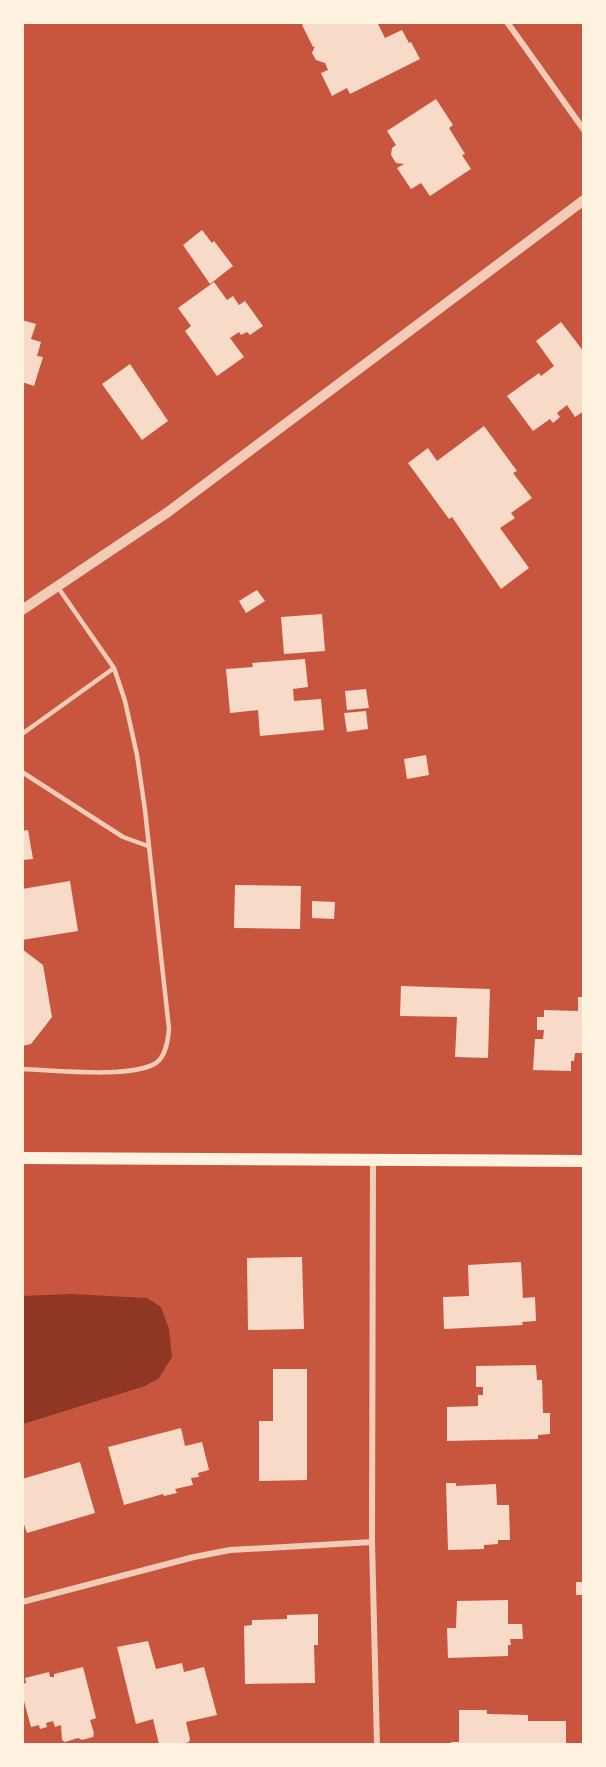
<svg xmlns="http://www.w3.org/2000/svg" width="606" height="1767" font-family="Figtree,sans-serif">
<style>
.water{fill:#8f3625}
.building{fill:#f7dbc8}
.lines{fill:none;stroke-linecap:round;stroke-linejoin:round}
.service{stroke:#f1ccb7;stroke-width:4.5}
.minor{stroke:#f1ccb7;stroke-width:6}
.tertiary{stroke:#f1ccb7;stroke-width:10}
.secondary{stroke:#fff3e0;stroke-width:12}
</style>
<rect width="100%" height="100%" fill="#c8553d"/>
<path class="water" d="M 71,1294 L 147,1298 L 161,1307 L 169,1329 L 172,1357 L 159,1378 L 145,1386 L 23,1424 L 23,1296 Z"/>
<path class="building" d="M 306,22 L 377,22 L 385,38 L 402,30 L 409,43 L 411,42 L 420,59 L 350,94 L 347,88 L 332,96 L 321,73 L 328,70 L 325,63 L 316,60 L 312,53 L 315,46 L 313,47 L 302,25 Z
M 436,99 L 453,125 L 449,128 L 465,154 L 462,155 L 471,169 L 430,196 L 421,183 L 411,189 L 397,168 L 404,164 L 396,163 L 391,155 L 392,148 L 396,145 L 387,131 Z
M 202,230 L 212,243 L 214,241 L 233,266 L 210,284 L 183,245 Z
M 214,282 L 227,300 L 233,296 L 239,305 L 245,301 L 263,326 L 250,335 L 247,332 L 241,335 L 239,332 L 230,338 L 244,357 L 217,376 L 185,331 L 191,326 L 178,308 Z
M 22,320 L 36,324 L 31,339 L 41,342 L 37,356 L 43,357 L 34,386 L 22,382 Z
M 561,322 L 584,352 L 584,411 L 575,417 L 567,405 L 557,413 L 560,417 L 553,423 L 550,419 L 533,431 L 507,396 L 539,373 L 541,376 L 554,366 L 536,341 Z
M 130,364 L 168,421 L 142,440 L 102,384 Z
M 484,426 L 517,471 L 513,473 L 532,498 L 511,513 L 515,518 L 500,528 L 529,568 L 501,589 L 452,517 L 449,519 L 408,463 L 428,448 L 437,461 Z
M 257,590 L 265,601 L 246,613 L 239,601 Z
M 322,614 L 325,651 L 284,654 L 281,617 Z
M 305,659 L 308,687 L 293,689 L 294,701 L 321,699 L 324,730 L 260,736 L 258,710 L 230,713 L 226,669 L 253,667 L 252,663 Z
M 366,689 L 369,708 L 347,710 L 345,691 Z
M 366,711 L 368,729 L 347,732 L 344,713 Z
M 426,755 L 429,775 L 407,779 L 404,759 Z
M 28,830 L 33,859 L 22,860 L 22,831 Z
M 70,881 L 78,931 L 22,940 L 22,889 Z
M 235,885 L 301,886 L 300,929 L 234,928 Z
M 312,901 L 335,902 L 334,919 L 312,918 Z
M 22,949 L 43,965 L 52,1017 L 31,1044 L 22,1046 Z
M 401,986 L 490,989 L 488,1058 L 455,1057 L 457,1017 L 400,1016 Z
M 578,997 L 584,997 L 584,1053 L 575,1053 L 574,1061 L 571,1061 L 571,1071 L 533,1070 L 535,1039 L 543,1039 L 544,1030 L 537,1030 L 537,1017 L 544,1017 L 544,1010 L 578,1011 Z
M 302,1257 L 304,1329 L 248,1330 L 247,1258 Z
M 521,1262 L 523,1298 L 535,1297 L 536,1321 L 522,1322 L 523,1325 L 444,1329 L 443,1297 L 469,1296 L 468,1265 Z
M 536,1365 L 537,1380 L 542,1380 L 543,1413 L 550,1413 L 550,1434 L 538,1435 L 538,1439 L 447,1441 L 447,1407 L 478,1406 L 478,1395 L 483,1395 L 483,1387 L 476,1387 L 476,1366 Z
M 273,1369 L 307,1369 L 307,1480 L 259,1481 L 259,1421 L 273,1421 Z
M 181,1428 L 185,1446 L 202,1442 L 209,1470 L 198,1473 L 199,1477 L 191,1478 L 193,1485 L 175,1489 L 177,1493 L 164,1496 L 163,1494 L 124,1505 L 108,1447 Z
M 80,1462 L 95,1513 L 27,1533 L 22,1519 L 22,1479 Z
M 446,1483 L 456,1483 L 456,1486 L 496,1484 L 497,1505 L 509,1505 L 510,1540 L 498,1540 L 498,1544 L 484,1545 L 484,1549 L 448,1550 Z
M 576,1582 L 584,1582 L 584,1595 L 576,1595 Z
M 508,1600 L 508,1624 L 522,1624 L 523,1639 L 510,1639 L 511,1645 L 508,1645 L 508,1656 L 448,1658 L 447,1628 L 456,1628 L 457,1601 Z
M 318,1614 L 318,1645 L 314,1645 L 315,1683 L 245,1684 L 244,1626 L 252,1625 L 252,1620 L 287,1619 L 287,1615 Z
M 148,1641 L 156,1669 L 182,1663 L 184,1672 L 204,1667 L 217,1715 L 186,1722 L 190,1739 L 189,1742 L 180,1744 L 159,1744 L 153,1719 L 136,1724 L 117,1647 Z
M 83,1667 L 96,1718 L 90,1720 L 94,1733 L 93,1737 L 82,1740 L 78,1738 L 65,1742 L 62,1740 L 61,1725 L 55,1727 L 53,1721 L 46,1723 L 47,1727 L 40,1729 L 39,1725 L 31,1727 L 22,1694 L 22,1684 L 26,1683 L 25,1678 L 49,1672 L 50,1677 L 54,1677 L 54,1674 Z
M 459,1710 L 487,1710 L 487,1714 L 528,1715 L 528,1721 L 566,1721 L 566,1744 L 451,1744 L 451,1742 L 459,1742 Z"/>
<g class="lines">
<path class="service" d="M 22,734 L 114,668
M 22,772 L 123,837 L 148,846
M 22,1069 C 54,1070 131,1079 156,1063 C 166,1056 168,1040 169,1029 L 145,810 L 137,755 L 125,701 L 114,668 L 57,586"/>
<path class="minor" d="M 507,22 L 584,130
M 373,1160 L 372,1542 L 377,1744
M 22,1602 L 194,1557 L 230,1550 L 372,1542"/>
<path class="tertiary" d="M 22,610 L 168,512 L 584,200"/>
<path class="secondary" d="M 22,1158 L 584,1161"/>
</g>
<rect width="606" height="1767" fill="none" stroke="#fff3e0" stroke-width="48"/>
</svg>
